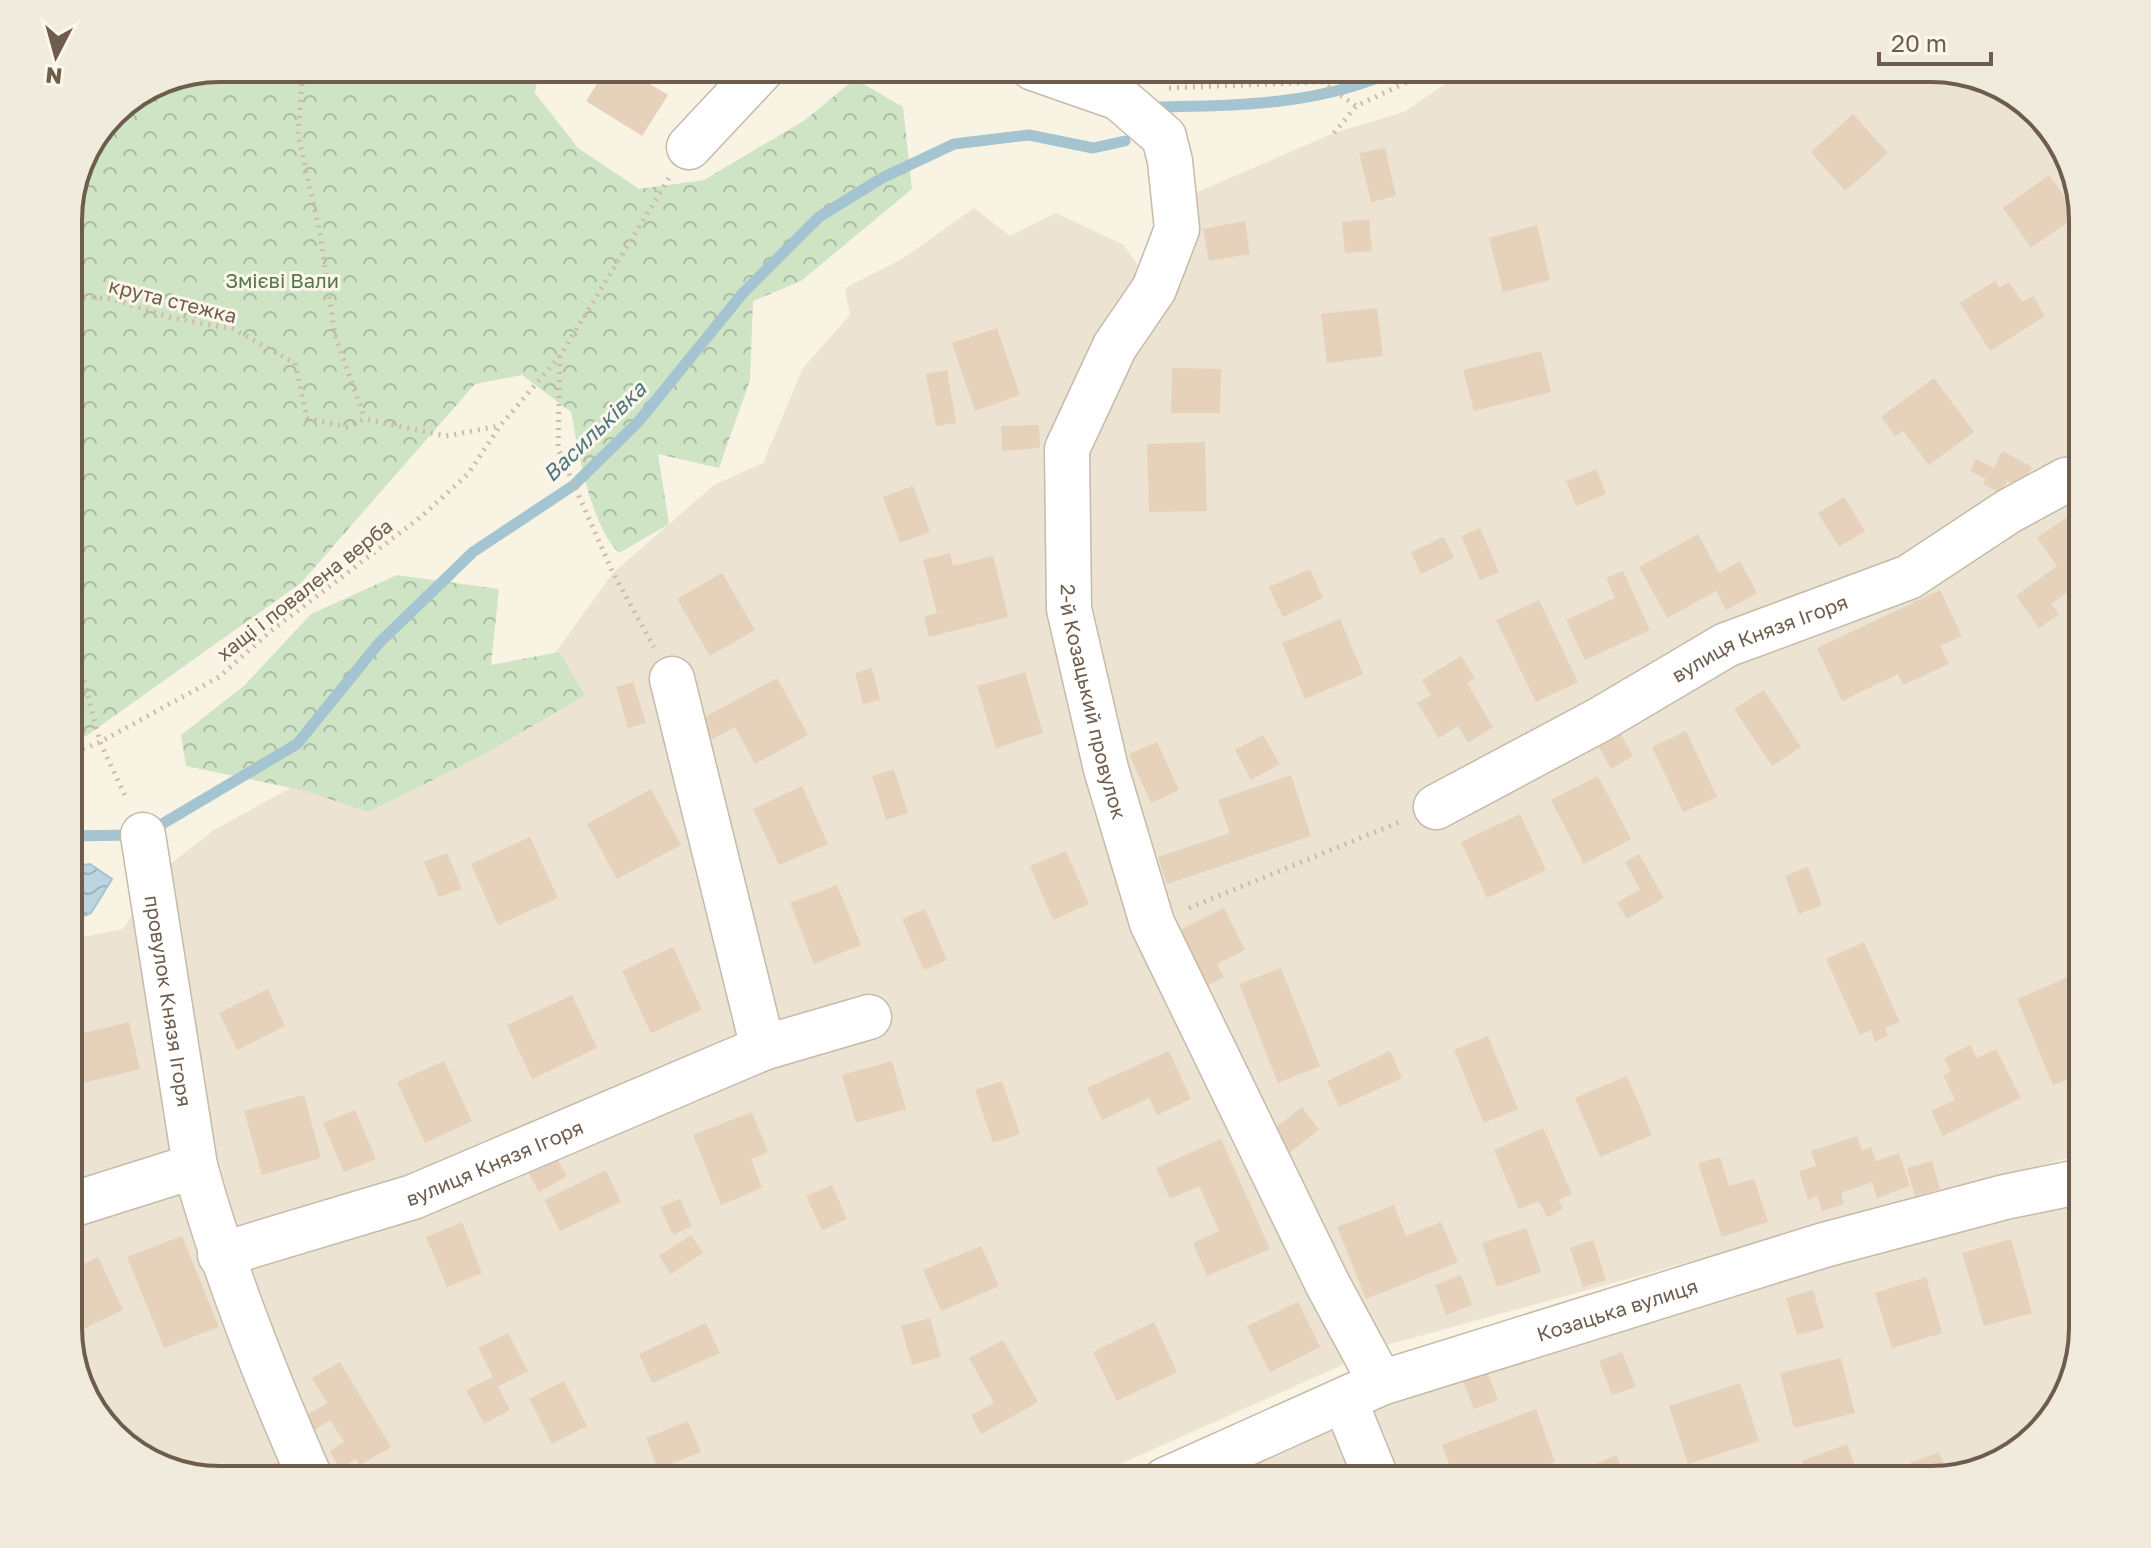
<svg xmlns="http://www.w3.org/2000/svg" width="2151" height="1548" font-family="'Golos Text',sans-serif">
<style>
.residential{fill:#ede3d2}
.forest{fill:url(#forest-crowns)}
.water{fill:url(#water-waves);stroke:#a3c4d0;stroke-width:2}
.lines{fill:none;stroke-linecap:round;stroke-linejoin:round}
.stream{stroke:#a3c4d0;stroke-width:11}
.building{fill:#e6d1ba}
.minor-casing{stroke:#c6baaa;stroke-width:47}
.path{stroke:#cfbaa3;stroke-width:5;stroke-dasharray:2 6;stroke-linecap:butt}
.minor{stroke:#fff;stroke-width:44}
.labels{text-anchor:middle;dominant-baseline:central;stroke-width:6;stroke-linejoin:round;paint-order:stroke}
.park-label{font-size:20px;fill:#52784a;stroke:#fcf7ea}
.street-label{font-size:20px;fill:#6e5d4d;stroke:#fcf7ea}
.water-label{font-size:22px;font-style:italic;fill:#4d7585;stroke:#fcf7ea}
.rim{fill:none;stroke:#6e5d4d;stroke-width:4}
</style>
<defs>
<pattern id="forest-crowns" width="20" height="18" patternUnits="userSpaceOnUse" patternTransform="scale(2)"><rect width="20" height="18" fill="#cee4c5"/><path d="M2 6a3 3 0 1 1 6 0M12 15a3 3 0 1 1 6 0" fill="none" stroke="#abbca2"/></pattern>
<pattern id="water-waves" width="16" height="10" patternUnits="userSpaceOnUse" patternTransform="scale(2)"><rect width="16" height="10" fill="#bbd6e0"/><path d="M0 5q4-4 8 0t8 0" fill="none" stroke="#9cb1b8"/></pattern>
</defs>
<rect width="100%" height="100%" fill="#f9f3e4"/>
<path class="residential" d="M 1469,68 L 1931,68 L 2023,99 L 2067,153 L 2083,220 L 2083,1154 L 1387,1345 L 1084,1480 L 220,1480 L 128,1449 L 84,1395 L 68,1337 L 68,940 L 123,929 L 156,875 L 214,830 L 309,778 L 510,715 L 613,573 L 714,485 L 763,463 L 803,368 L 850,315 L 845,288 L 902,259 L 974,208 L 1010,236 L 1056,213 L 1124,245 L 1153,288 L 1174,202 L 1334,133 L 1404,112 Z
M 2083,1181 L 2083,1328 L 2052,1420 L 1998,1464 L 1931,1480 L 1165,1480 L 1345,1401 Z"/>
<path class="forest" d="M 220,68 L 539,68 L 535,93 L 578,148 L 639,189 L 704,180 L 805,120 L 855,79 L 903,107 L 912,189 L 801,281 L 753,301 L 750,380 L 719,468 L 658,454 L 669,524 L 619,553 C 590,524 579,453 571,412 L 522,375 L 475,384 L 301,583 L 68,749 L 68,210 L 84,153 L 120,106 Z
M 397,575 L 499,589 L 491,665 L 559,652 L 585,695 L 483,755 L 368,812 L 306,791 L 186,766 L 181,735 L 244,686 L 311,614 Z"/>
<path class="water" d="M 90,864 L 112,879 L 91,913 L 68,923 L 68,867 Z"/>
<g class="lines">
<path class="stream" d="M 1154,107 C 1243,105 1319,106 1401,68
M 152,830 L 297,744 L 379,643 L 473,552 L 574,485 L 639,421 L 743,293 L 819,217 L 882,178 L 954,144 L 1029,135 L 1093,148 L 1125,141
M 68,836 L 135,835"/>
</g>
<path class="building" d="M 607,68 L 624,68 L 668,95 L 642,136 L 586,101 Z
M 1853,114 L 1888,153 L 1845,191 L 1811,152 Z
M 1385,148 L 1396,196 L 1371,202 L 1359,153 Z
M 2049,175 L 2078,215 L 2031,248 L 2003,208 Z
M 1369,219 L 1372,251 L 1345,253 L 1342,222 Z
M 1245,221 L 1250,254 L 1209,261 L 1203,229 Z
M 1537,225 L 1550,280 L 1503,292 L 1489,238 Z
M 1995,281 L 1999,288 L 2009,282 L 2022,302 L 2033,296 L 2045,316 L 1990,351 L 1960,303 Z
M 1377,308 L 1383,356 L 1327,363 L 1321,314 Z
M 997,328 L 1020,395 L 975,411 L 952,343 Z
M 1541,351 L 1551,392 L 1474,411 L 1463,370 Z
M 1172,368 L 1221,369 L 1220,413 L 1171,413 Z
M 947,370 L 956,423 L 936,426 L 926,374 Z
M 1934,378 L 1974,432 L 1929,465 L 1903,431 L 1895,436 L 1881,417 Z
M 1039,425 L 1040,448 L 1002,451 L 1001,426 Z
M 1205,442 L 1207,511 L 1149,512 L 1147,444 Z
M 2002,451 L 2032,467 L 2021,488 L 2007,481 L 2001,494 L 1983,484 L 1986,479 L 1970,471 L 1976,459 L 1994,468 Z
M 1596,469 L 1606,494 L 1576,506 L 1566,481 Z
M 913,486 L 930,532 L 900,543 L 883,497 Z
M 1844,497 L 1865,531 L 1839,547 L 1818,513 Z
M 2076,511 L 2083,522 L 2083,581 L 2051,604 L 2059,614 L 2039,628 L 2016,596 L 2057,566 L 2037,538 Z
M 1480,528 L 1499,572 L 1480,580 L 1461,536 Z
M 1698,534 L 1719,573 L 1740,561 L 1757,593 L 1726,610 L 1716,591 L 1667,618 L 1639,567 Z
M 1444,537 L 1454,558 L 1421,574 L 1411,552 Z
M 950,553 L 953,566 L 993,556 L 1008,617 L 929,637 L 924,617 L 937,613 L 923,560 Z
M 1310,569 L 1323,598 L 1283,617 L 1269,587 Z
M 1623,571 L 1650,630 L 1585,660 L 1566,620 L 1615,598 L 1606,578 Z
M 722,573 L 755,630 L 710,656 L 677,599 Z
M 1940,590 L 1962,636 L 1940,646 L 1949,664 L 1903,685 L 1898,674 L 1842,701 L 1817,648 Z
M 1539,600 L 1578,682 L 1536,702 L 1496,620 Z
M 1340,619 L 1363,674 L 1305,699 L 1282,643 Z
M 1461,656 L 1475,678 L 1467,683 L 1493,727 L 1468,743 L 1458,726 L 1439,738 L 1417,703 L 1431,695 L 1422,680 Z
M 2083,664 L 2083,691 L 2071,672 Z
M 872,668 L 880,700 L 863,704 L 855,673 Z
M 1025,672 L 1043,733 L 996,748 L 977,686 Z
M 777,678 L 808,735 L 755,764 L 735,727 L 707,742 L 696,722 Z
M 633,682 L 646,723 L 628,728 L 616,687 Z
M 1764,690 L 1801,747 L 1772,766 L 1734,709 Z
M 1617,727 L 1633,756 L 1611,769 L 1595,740 Z
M 1686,731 L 1717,797 L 1683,812 L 1652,747 Z
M 1263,735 L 1280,764 L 1251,780 L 1235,750 Z
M 1157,742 L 1179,790 L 1151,803 L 1129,754 Z
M 894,769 L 908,813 L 886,820 L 872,776 Z
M 1291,775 L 1311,836 L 1167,884 L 1158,857 L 1230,833 L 1218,800 Z
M 1598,776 L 1631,839 L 1584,864 L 1551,800 Z
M 802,786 L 828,844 L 779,865 L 753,809 Z
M 651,789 L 681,845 L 617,879 L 587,824 Z
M 1520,814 L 1546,870 L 1487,898 L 1461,842 Z
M 530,837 L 558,898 L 498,925 L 471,864 Z
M 1066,851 L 1089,904 L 1053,920 L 1030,866 Z
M 447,853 L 462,889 L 439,897 L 424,862 Z
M 1639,854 L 1664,898 L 1627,919 L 1617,903 L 1640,889 L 1625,862 Z
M 1808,867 L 1822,905 L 1799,914 L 1785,876 Z
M 837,885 L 861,945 L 814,964 L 790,903 Z
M 1224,908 L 1245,950 L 1217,964 L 1224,977 L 1201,989 L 1174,933 Z
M 925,909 L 947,960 L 924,970 L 902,919 Z
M 1864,942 L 1900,1022 L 1885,1028 L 1888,1036 L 1875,1042 L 1871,1030 L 1860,1035 L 1826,959 Z
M 673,947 L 702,1010 L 651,1033 L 622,971 Z
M 1281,968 L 1320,1066 L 1278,1083 L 1239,984 Z
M 2075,974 L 2083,993 L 2083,1073 L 2053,1085 L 2017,999 Z
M 268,989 L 285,1026 L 237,1050 L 219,1013 Z
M 572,995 L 597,1048 L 532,1079 L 507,1025 Z
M 129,1022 L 140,1069 L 83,1083 L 72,1036 Z
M 1488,1036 L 1518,1109 L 1484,1123 L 1454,1050 Z
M 1970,1045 L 1977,1058 L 1996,1049 L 2021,1098 L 1943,1136 L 1931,1111 L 1955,1100 L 1943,1075 L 1951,1072 L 1944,1058 Z
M 1169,1051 L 1191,1099 L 1157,1115 L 1149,1098 L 1102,1120 L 1087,1088 Z
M 1390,1051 L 1402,1078 L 1339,1107 L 1327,1081 Z
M 444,1061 L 472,1121 L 425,1143 L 397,1082 Z
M 892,1061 L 906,1109 L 856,1123 L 842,1075 Z
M 1627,1076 L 1652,1135 L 1600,1157 L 1575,1098 Z
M 1002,1081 L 1020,1134 L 993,1143 L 975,1090 Z
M 304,1095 L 321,1158 L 262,1175 L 244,1111 Z
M 1302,1107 L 1319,1130 L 1286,1155 L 1269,1133 Z
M 355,1110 L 376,1159 L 344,1172 L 323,1123 Z
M 752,1112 L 768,1152 L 751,1159 L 762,1188 L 721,1205 L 693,1135 Z
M 1543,1128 L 1572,1194 L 1559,1200 L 1563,1209 L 1547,1217 L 1539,1201 L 1519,1209 L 1494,1150 Z
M 1857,1136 L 1862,1151 L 1871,1147 L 1876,1161 L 1899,1153 L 1910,1186 L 1877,1198 L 1872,1182 L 1841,1193 L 1844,1204 L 1822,1211 L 1817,1196 L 1808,1200 L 1799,1171 L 1816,1166 L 1811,1151 Z
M 1221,1139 L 1270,1249 L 1207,1276 L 1193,1243 L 1219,1231 L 1199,1186 L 1170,1199 L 1156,1168 Z
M 552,1150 L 567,1176 L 539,1192 L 524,1165 Z
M 1720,1157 L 1729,1186 L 1754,1179 L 1768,1222 L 1722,1237 L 1698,1163 Z
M 1932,1161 L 1940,1189 L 1915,1196 L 1907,1168 Z
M 606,1170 L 621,1202 L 560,1231 L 544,1200 Z
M 832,1185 L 847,1219 L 822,1230 L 806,1196 Z
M 680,1199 L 692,1226 L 673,1235 L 660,1207 Z
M 1394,1205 L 1406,1236 L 1441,1222 L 1458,1262 L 1366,1299 L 1337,1227 Z
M 462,1222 L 482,1273 L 447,1287 L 426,1237 Z
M 1526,1228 L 1541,1272 L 1497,1287 L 1482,1243 Z
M 691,1235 L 703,1253 L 671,1274 L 659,1256 Z
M 182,1236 L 219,1327 L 164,1348 L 127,1257 Z
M 2011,1239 L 2032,1313 L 1984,1326 L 1962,1253 Z
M 1593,1240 L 1606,1280 L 1583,1287 L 1570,1248 Z
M 981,1246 L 999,1286 L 941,1311 L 923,1270 Z
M 98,1257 L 123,1310 L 68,1336 L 68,1271 Z
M 1461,1275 L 1472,1305 L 1446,1315 L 1435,1285 Z
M 1926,1277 L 1942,1333 L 1892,1348 L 1875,1293 Z
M 1813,1290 L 1824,1328 L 1797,1335 L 1786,1298 Z
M 1298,1302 L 1320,1347 L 1270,1372 L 1247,1326 Z
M 930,1318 L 941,1357 L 912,1365 L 901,1326 Z
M 1154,1322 L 1177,1372 L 1117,1401 L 1093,1352 Z
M 706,1323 L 720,1353 L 652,1383 L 639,1354 Z
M 508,1333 L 528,1371 L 498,1387 L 510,1410 L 484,1424 L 466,1390 L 493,1377 L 478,1348 Z
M 1003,1340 L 1038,1402 L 981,1434 L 971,1415 L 994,1403 L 969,1358 Z
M 1622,1352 L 1636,1387 L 1612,1395 L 1599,1361 Z
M 1841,1358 L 1855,1413 L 1794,1428 L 1780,1373 Z
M 340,1362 L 391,1447 L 360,1465 L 356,1459 L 340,1468 L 330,1451 L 344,1442 L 330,1420 L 310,1433 L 302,1418 L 327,1403 L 312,1378 Z
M 1486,1369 L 1498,1400 L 1474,1409 L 1462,1378 Z
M 564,1381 L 587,1426 L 552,1444 L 529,1399 Z
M 1740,1383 L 1759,1441 L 1688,1464 L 1669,1406 Z
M 1536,1409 L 1555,1462 L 1506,1480 L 1455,1480 L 1442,1445 Z
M 688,1421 L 701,1452 L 658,1469 L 646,1438 Z
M 1847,1444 L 1855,1466 L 1809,1480 L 1802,1461 Z
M 1939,1452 L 1948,1473 L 1931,1480 L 1917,1480 L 1910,1463 Z
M 1616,1455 L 1628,1480 L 1574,1480 L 1572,1475 Z
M 276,1462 L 287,1480 L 248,1480 Z
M 884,1464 L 891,1480 L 849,1480 Z
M 767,1465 L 777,1480 L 742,1480 Z"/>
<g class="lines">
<g class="minor-casing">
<g id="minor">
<path id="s1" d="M 1033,68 L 1119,98 L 1164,137 L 1170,161 L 1177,229 L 1154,289 L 1115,346 L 1067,449 L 1069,609 L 1106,769 L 1152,923 L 1327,1283 L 1381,1383"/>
<path d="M 689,147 L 763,68"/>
<path d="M 672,679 L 763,1048"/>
<path id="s2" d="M 1436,807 L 1601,719 L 1726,645 L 1909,577 L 2009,511 L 2066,480 L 2083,488"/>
<path id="s3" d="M 143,835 L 195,1166"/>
<path d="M 68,1206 L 195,1166 C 225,1274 266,1377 311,1480"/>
<path id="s4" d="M 220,1255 L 413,1197 L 763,1048 L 869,1017"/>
<path d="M 1345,1401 L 1377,1480"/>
<path id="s5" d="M 1165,1480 L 1381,1383 L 1824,1245 L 2005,1197 L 2083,1181"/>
</g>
</g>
<path class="path" d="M 303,68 L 298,134 L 320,234 L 335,336 L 365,419
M 1169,88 L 1322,82 L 1356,106
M 1334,133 L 1356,106 L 1437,68
M 68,295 L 113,299 L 172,318 L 233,329 L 295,363 L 307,418 L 347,427 L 365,419 L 446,436 L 499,426
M 560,356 L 558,449 L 613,573 L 654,647
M 68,653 L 83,677 L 100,742 L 127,800
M 68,755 L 100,742 L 219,677 L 271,631 L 422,516 L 468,474 L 500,426 L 560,356 L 669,178
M 1189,908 L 1402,821"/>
<use href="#minor" class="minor"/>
</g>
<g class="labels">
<g class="park-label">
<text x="282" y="280">Змієві Вали</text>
</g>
<g class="street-label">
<text transform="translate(173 300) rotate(14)">крута стежка</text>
<text transform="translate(304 589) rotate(-38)">хащі і повалена верба</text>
<text stroke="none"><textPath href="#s2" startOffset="366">вулиця Князя Ігоря</textPath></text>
<text stroke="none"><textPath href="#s1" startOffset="746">2-й Козацький провулок</textPath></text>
<text stroke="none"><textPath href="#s3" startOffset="168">провулок Князя Ігоря</textPath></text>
<text stroke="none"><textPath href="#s4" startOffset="290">вулиця Князя Ігоря</textPath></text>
<text stroke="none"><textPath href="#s5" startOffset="484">Козацька вулиця</textPath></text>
</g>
<g class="water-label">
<text transform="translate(594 431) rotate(-44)">Васильківка</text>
</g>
</g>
<path d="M0 0H2151V1548H0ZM220 82H1931A138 138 0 0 1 2069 220V1328A138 138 0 0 1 1931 1466H220A138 138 0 0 1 82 1328V220A138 138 0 0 1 220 82Z" fill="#f1ebdd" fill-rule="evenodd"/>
<path class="rim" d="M220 82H1931A138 138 0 0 1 2069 220V1328A138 138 0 0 1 1931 1466H220A138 138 0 0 1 82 1328V220A138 138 0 0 1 220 82Z"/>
<g transform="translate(56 56) rotate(186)" stroke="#fcf7ea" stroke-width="6" paint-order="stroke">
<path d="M0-6L14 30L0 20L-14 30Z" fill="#6e5d4d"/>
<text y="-12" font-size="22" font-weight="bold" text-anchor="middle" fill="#6e5d4d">N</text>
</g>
<path d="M1879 52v12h112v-12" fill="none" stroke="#6e5d4d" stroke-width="4"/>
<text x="1891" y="52" font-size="24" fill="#6e5d4d" stroke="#fcf7ea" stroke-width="6" paint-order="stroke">20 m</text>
</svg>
